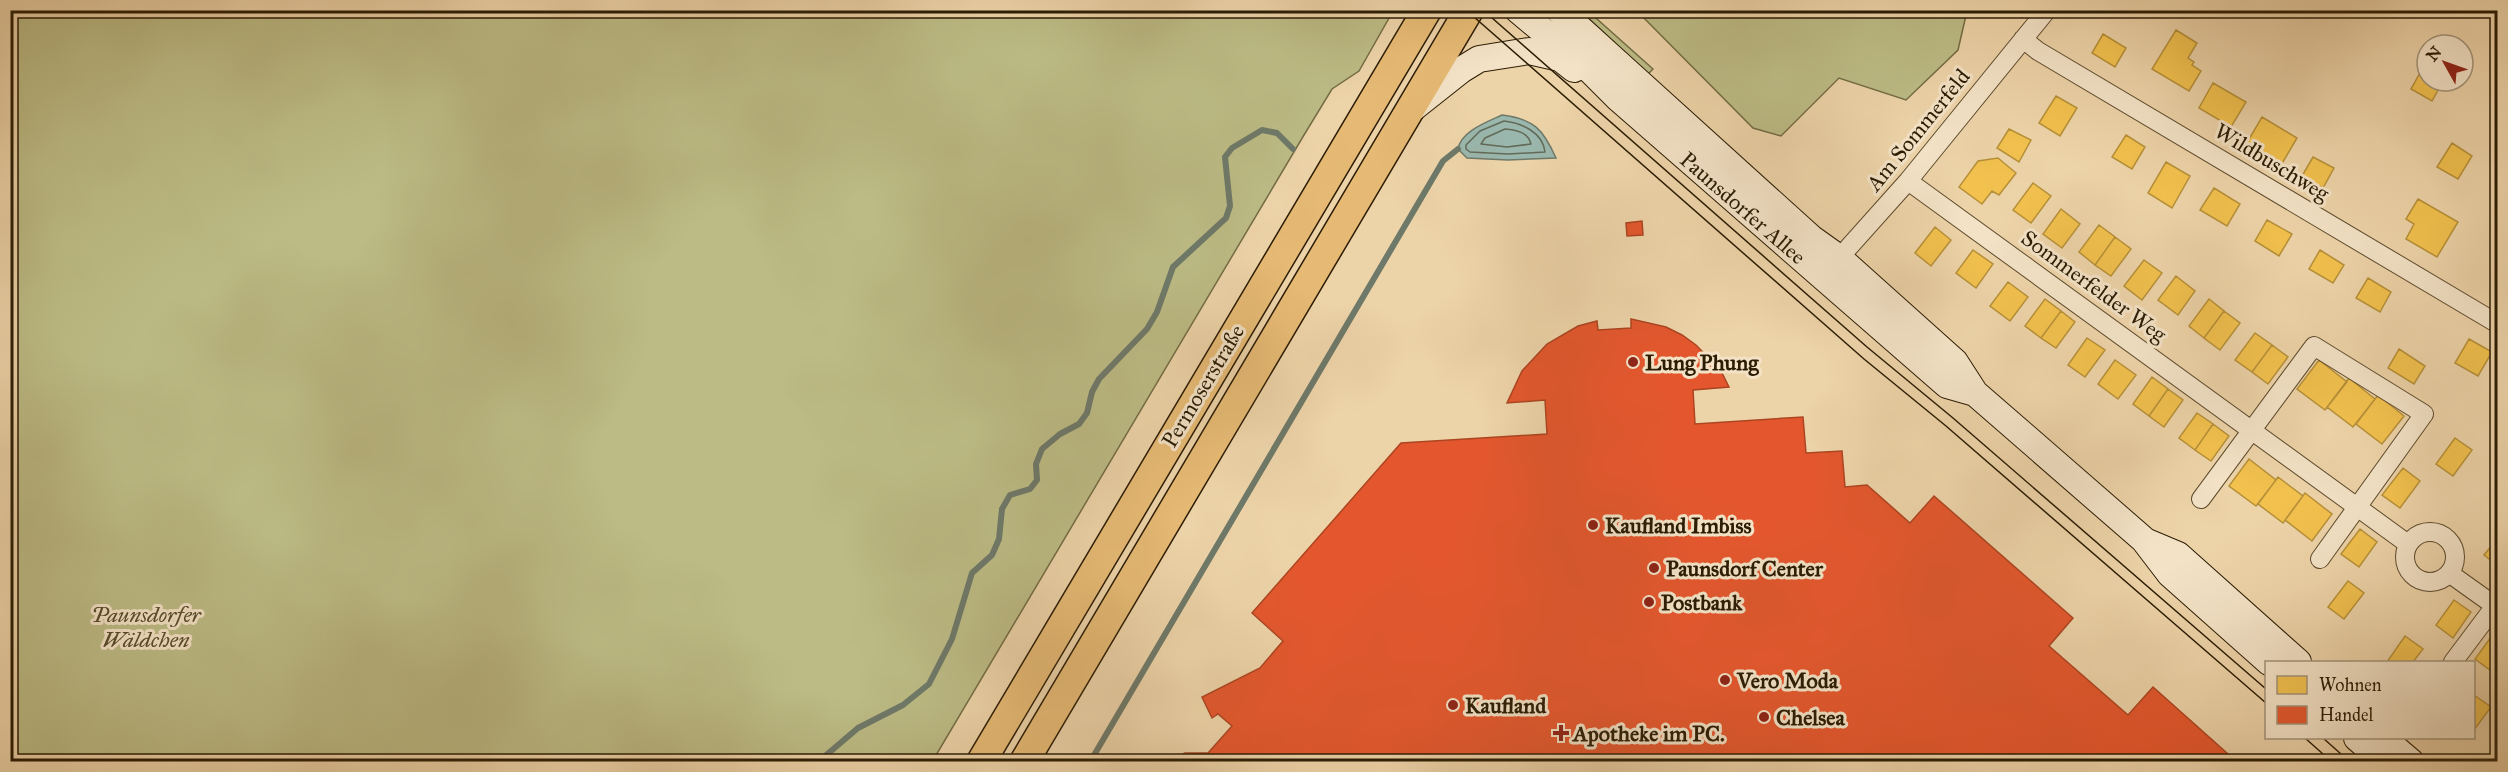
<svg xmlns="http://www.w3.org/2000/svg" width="2508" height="772" font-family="'IM FELL Great Primer',serif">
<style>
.green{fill:#bcbb85;stroke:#746c44;stroke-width:1.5}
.water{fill:#9ab7ad;stroke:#6e7969;stroke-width:1.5}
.homes{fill:#f2c14e;stroke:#b69038;stroke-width:1.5}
.shops{fill:#e4572e;stroke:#ac4521;stroke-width:1.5}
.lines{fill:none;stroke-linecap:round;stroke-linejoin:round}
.shore{stroke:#626a58;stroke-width:1.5}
.stream{stroke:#6e7969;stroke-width:6}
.street-casing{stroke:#5c4a2d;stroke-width:20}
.secondary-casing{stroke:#2b1c04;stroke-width:28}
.primary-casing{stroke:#2b1c04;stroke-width:31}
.street{stroke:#f3e2c6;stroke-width:18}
.secondary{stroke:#f3e2c6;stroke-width:26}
.primary{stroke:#e6ba74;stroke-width:28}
.tram{stroke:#2b1c04;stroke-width:1.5}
.poi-dot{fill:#8f2418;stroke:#f3e2c6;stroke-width:2}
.labels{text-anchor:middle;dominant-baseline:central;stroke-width:6;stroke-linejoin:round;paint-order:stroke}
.street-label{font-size:22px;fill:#2b1c04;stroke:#f3e2c6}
.poi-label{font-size:22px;font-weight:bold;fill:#2b1c04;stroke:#f3e2c6;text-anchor:start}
.park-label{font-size:22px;font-style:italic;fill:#564c2b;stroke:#f3e2c6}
</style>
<rect width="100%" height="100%" fill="#edd3a8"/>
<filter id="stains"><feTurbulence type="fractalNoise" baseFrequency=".00333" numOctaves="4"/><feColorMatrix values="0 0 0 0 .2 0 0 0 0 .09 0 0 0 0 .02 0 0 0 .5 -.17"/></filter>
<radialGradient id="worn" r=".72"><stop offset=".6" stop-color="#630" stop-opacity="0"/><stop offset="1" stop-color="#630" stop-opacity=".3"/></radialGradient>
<path class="green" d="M 10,11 L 11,10 L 1393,11 L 1359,71 L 1332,89 L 1304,135 L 932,762 L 11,761 Z
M 1581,11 L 1588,11 L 1653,69 L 1648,74 Z
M 1637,11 L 1967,11 L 1958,50 L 1906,100 L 1839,78 L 1781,136 L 1753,128 Z"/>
<path class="water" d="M 1502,115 C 1534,119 1543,129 1556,158 L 1508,160 L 1467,158 L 1458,149 C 1461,131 1487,122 1502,115 Z"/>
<path class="homes" d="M 2176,30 L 2197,43 L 2188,58 L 2194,62 L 2192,65 L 2201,71 L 2189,91 L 2152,69 Z
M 2103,34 L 2126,48 L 2115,67 L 2092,53 Z
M 2425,64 L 2427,65 L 2427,81 L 2443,81 L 2432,101 L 2411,89 Z
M 2213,83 L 2246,102 L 2231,127 L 2199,108 Z
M 2056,96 L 2077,108 L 2060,136 L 2039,123 Z
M 2262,117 L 2297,138 L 2280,167 L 2245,146 Z
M 2009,129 L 2031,140 L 2019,162 L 1997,148 Z
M 2126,135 L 2145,147 L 2132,169 L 2112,157 Z
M 2452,143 L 2472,156 L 2458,179 L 2437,167 Z
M 2313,157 L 2334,168 L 2323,188 L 2302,176 Z
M 1998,158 L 2016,173 L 1999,195 L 1992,191 L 1982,204 L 1959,187 L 1978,161 Z
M 2166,162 L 2190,176 L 2172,208 L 2148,193 Z
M 2033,183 L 2051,196 L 2031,223 L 2013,210 Z
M 2214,188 L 2240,204 L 2227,226 L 2200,210 Z
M 2418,199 L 2458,222 L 2437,257 L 2406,239 L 2414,224 L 2406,219 Z
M 2061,209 L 2080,224 L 2062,248 L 2043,234 Z
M 2267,220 L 2292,234 L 2279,256 L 2255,241 Z
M 2099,225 L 2115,237 L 2095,265 L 2079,252 Z
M 1935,227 L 1951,240 L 1931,266 L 1915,253 Z
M 2115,237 L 2131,249 L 2111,276 L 2095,265 Z
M 1973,250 L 1993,264 L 1976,288 L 1956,273 Z
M 2320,250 L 2344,265 L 2333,283 L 2309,269 Z
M 2144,260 L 2162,273 L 2142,300 L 2124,286 Z
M 2176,276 L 2195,291 L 2178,315 L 2158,300 Z
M 2368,278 L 2391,292 L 2380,312 L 2356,298 Z
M 2008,282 L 2028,297 L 2010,321 L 1990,306 Z
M 2045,299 L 2061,311 L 2041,338 L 2025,326 Z
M 2209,299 L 2224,311 L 2204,338 L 2189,326 Z
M 2061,311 L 2075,322 L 2056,348 L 2041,338 Z
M 2224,311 L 2240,323 L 2220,350 L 2204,338 Z
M 2255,333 L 2272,345 L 2252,372 L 2235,360 Z
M 2087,338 L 2105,350 L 2085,377 L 2068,365 Z
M 2469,339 L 2492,352 L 2478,376 L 2455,363 Z
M 2272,345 L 2288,357 L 2268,384 L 2252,372 Z
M 2399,349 L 2425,366 L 2414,384 L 2388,368 Z
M 2115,360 L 2136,375 L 2118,399 L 2098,384 Z
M 2319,360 L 2347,382 L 2325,410 L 2297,389 Z
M 2152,377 L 2168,389 L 2149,416 L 2133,404 Z
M 2349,378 L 2375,399 L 2353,427 L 2327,407 Z
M 2168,389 L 2183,400 L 2164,427 L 2149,416 Z
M 2378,395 L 2404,416 L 2382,444 L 2356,424 Z
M 2197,413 L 2213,424 L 2195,450 L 2179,438 Z
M 2213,424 L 2229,436 L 2211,461 L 2195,450 Z
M 2455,438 L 2472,450 L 2453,476 L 2436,464 Z
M 2249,459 L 2276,480 L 2256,506 L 2229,486 Z
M 2403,468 L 2420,481 L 2400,508 L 2382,495 Z
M 2278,477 L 2303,496 L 2283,523 L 2258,504 Z
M 2305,493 L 2332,514 L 2312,541 L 2285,520 Z
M 2360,529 L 2377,542 L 2359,567 L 2341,554 Z
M 2498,538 L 2498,566 L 2484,555 Z
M 2348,581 L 2364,593 L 2344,619 L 2328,607 Z
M 2454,600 L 2471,612 L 2453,638 L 2436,625 Z
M 2494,633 L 2498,635 L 2498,676 L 2475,659 Z
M 2405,636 L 2423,649 L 2413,662 L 2387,662 Z
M 2474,695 L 2491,707 L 2474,730 Z"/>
<path class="shops" d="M 1642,221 L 1643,235 L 1627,236 L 1626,223 Z
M 1631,319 L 1666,327 L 1682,335 L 1696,345 L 1721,371 L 1729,387 L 1693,390 L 1695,424 L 1803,417 L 1806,453 L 1842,451 L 1845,487 L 1867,485 L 1910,523 L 1934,496 L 2073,618 L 2049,646 L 2128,715 L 2153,687 L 2237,762 L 1166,762 L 1185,753 L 1208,753 L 1232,726 L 1218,714 L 1212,718 L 1202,697 L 1260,668 L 1283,641 L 1252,613 L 1401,443 L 1547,434 L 1545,400 L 1507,403 L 1522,371 L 1547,344 L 1578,326 L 1597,321 L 1598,330 L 1631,328 Z"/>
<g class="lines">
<path class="shore" d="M 1504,121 C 1521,123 1543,132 1545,152 L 1508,154 L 1470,152 L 1466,149 L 1466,145 L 1480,131 Z
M 1505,129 C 1516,130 1528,132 1531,144 L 1507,147 L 1481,144 L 1485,138 Z"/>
<path class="stream" d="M 818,762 L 858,728 L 903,705 L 929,684 L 952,639 L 972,573 L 992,555 L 999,539 L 1002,509 L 1010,495 L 1030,489 L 1037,480 L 1036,464 L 1042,449 L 1060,434 L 1079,424 L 1087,413 L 1092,392 L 1099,379 L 1147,329 L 1157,312 L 1173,267 L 1226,218 L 1230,206 L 1225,157 L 1232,148 L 1262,130 L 1277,133 L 1293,149
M 1090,762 L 1443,161 L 1458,149"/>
<g class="street-casing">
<path id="street" d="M 2023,39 L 2038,51 L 2498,324
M 1908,181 L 2408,544
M 1832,266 L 1908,181 L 2047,10
M 2201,499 L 2314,346 L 2424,414 L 2320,559
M2405 557a25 25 0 1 1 50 0a25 25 0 1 1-50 0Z
M 2449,573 L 2498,608
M 2453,662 L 2498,602"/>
</g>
<g class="secondary-casing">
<path id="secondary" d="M 1518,10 L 1591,71 L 1619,99 L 1947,385 L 1975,393
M 1559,10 L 1811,238 L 1839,258 L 1955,362 L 1975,393 L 2144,540 L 2170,574 L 2269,662
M 1413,108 L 1461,70 L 1479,59 L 1529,51 L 1560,58 L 1574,69
M 2147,542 L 2178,555 L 2298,662
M 2357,738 L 2385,762
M 2383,738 L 2411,762"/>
</g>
<g class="primary-casing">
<path id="primary" d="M 981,762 L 1427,10
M 1024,762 L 1469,10"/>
</g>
<use href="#street" class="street"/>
<use href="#secondary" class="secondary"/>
<use href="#primary" class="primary"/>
<path class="tram" d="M 1466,10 L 1864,359 L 1946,426 L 2266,703
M 1483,10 L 1867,347 L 1953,418 L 2266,689
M 2305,738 L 2332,762
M 2323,738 L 2350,762"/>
</g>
<g class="poi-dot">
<circle cx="1633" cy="362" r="6"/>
<circle cx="1593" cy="525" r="6"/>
<circle cx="1654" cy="568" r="6"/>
<circle cx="1649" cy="602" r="6"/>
<circle cx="1725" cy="680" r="6"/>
<circle cx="1453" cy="705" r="6"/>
<circle cx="1764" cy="717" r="6"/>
<path d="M1558 724h6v6h6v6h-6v6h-6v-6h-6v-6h6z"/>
</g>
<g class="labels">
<g class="street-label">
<text transform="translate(1918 130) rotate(-51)">Am Sommerfeld</text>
<text transform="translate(2272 162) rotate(31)">Wildbuschweg</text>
<text transform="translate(1743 208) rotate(41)">Paunsdorfer Allee</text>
<text transform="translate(2094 286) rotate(36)">Sommerfelder Weg</text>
<text transform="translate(1203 386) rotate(-59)">Permoserstraße</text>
</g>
<g class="poi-label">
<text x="1645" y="362">Lung Phung</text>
<text x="1605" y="525">Kaufland Imbiss</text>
<text x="1666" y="568">Paunsdorf Center</text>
<text x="1661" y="602">Postbank</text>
<text x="1737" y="680">Vero Moda</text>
<text x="1465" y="705">Kaufland</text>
<text x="1776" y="717">Chelsea</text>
<text x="1573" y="733">Apotheke im PC.</text>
</g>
<g class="park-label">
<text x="146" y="614">Paunsdorfer<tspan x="146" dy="25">Wäldchen</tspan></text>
</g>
</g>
<rect width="2508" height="772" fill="none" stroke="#edd3a8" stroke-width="36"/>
<rect x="12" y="12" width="2484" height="748" fill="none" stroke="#2b1c04" stroke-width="3"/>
<rect x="18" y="18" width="2472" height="736" fill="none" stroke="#2b1c04" stroke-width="1.5"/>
<rect x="2265" y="661" width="210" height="78" fill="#f3e2c6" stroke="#a39378" stroke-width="1.5"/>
<rect x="2277" y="676" width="30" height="18" fill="#f2c14e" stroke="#a39378" stroke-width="1.5"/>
<text x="2319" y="691" font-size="18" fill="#2b1c04">Wohnen</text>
<rect x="2277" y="706" width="30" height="18" fill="#e4572e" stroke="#a39378" stroke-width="1.5"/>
<text x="2319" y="721" font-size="18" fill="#2b1c04">Handel</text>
<g transform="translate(2445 63) rotate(310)"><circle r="28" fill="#f3e2c6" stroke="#a39378" stroke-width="1.5"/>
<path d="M0-4.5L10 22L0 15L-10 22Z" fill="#8f2418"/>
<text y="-9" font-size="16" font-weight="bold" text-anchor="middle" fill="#2b1c04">N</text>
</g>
<rect width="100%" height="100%" filter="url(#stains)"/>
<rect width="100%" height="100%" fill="url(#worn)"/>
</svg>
